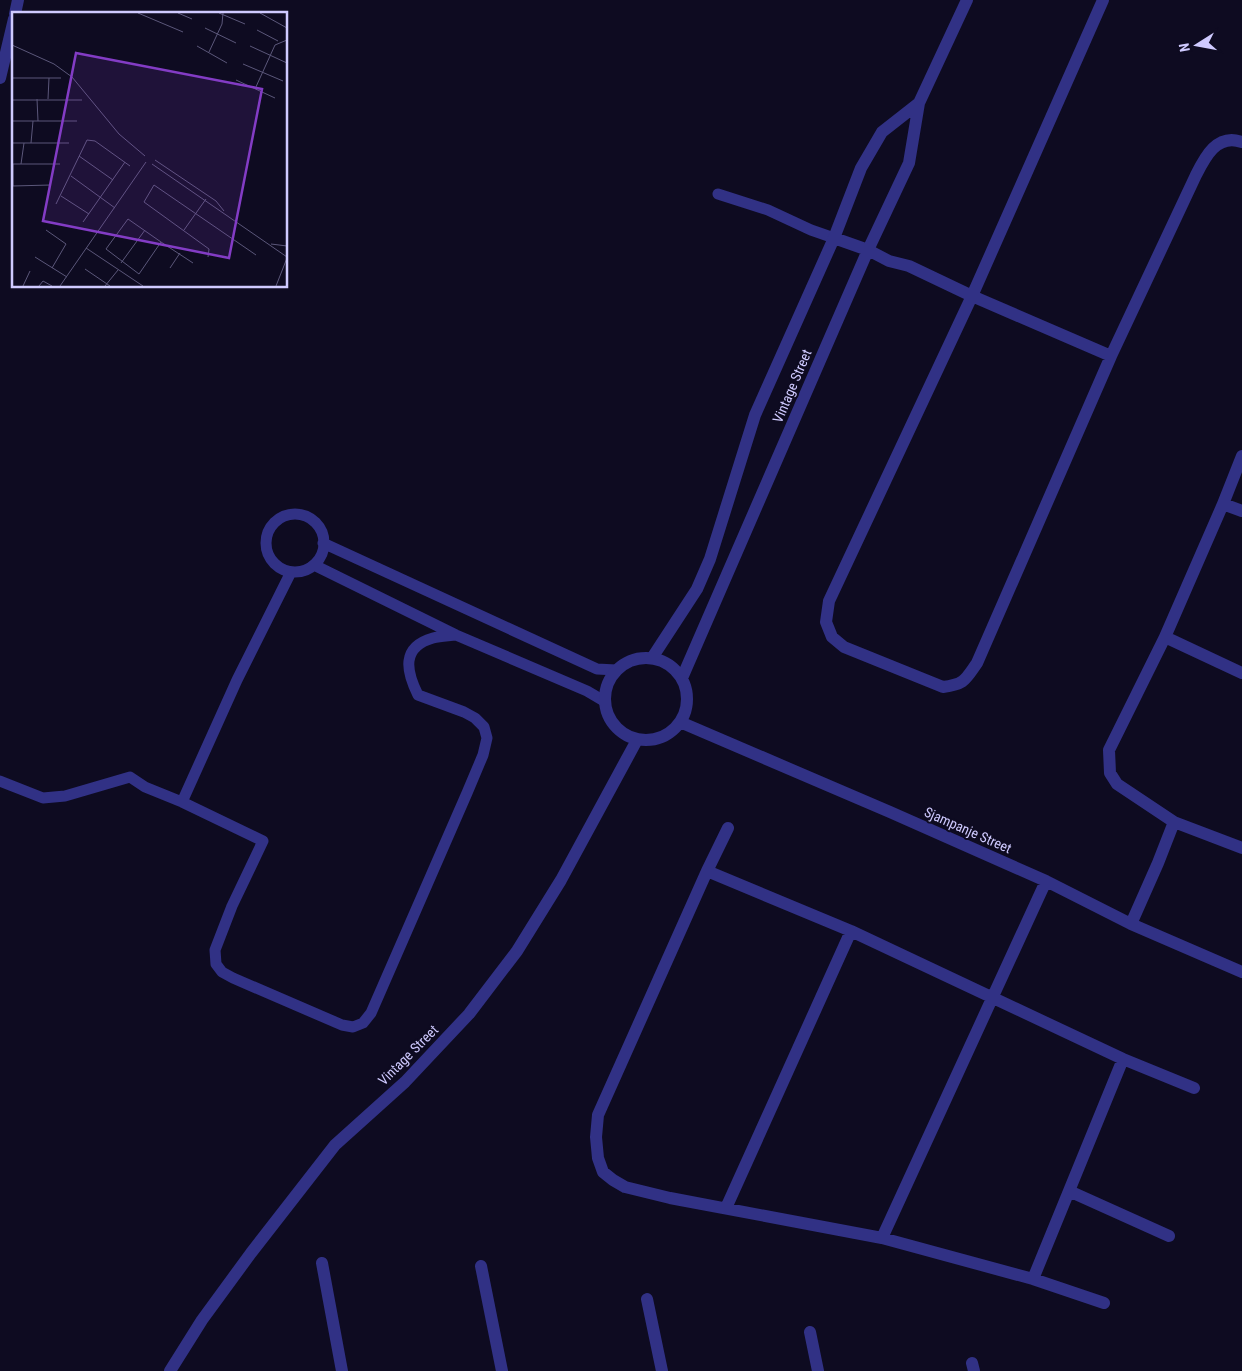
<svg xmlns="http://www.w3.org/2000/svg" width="1242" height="1371" font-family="'Roboto Condensed',sans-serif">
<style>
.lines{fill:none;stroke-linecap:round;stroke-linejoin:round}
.service{stroke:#313185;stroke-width:11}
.minor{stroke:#313185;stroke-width:12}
.labels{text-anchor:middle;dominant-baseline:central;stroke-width:4;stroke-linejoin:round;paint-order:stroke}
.street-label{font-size:14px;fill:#cfcaff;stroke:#0e0b21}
.inset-road{fill:none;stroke:#5b577a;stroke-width:1}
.view{fill:#833cc5;fill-opacity:0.15;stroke:#833cc5;stroke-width:2.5}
.inset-edge{fill:none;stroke:#cfcaff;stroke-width:2.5}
</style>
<rect width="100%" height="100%" fill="#0e0b21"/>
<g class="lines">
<path class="service" d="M 718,194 L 768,210 L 811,230 L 834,238
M266 543a29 29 0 1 1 58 0a29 29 0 1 1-58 0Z
M 323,543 L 597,669 L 616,670
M 314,565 L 456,635 L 587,691 L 604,701
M 0,781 L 43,798 L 65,796 L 130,777 L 145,787 L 182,802 L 263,841 L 232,906 L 215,950 L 216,964 L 222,972 L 233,978 L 342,1025 L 353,1027 L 363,1023 L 371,1013 L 467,793 L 483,755 L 487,738 L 484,727 L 475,718 L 464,712 L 418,695 C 406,671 401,647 433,638 C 440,636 448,636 456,635
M 182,802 L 237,680 L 291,572"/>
<path class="minor" d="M 1103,0 L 972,296 L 829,601 L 826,622 L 832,637 L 844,647 L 943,687 C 965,684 965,680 977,663 L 1111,356 L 1196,175 C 1205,157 1217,133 1242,142
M 15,14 L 18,0
M 0,78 L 14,19
M 834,238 L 868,250 L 889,261 L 909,266 L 972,296 L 1111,356
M 1223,504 L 1242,456
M 1242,511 L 1223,504 L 1165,637 L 1109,750 L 1110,773 L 1117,784 L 1174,822 L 1242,848
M 1165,637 L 1242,673
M605 699a41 41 0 1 1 82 0a41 41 0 1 1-82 0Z
M 652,658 L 697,589 L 710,559 L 755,415 L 834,238 L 861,168 L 882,132 L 919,103
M 682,678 L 868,250 L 909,163 L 919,103 L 967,0
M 680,722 L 890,812 L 1046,881 L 1131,924 L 1242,972
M 728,828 L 707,871 L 598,1115 L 596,1137 L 598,1158 L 603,1172 L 613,1180 L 625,1187 L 670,1198 L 882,1238 L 1033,1279 L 1104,1303
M 707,871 L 851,931 L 1123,1059 L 1194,1088
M 1131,924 L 1158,863 L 1174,822
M 1069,1191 L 1169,1236
M 726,1208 L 851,931
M 882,1238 L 1046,881
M 322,1263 L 342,1371
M 481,1266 L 502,1371
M 1033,1279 L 1123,1059
M 647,1299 L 662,1371
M 810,1332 L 818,1371
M 972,1363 L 974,1371
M 170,1371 L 202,1320 L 251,1253 L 335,1145 L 405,1082 L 469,1014 L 517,951 L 561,880 L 637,740"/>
</g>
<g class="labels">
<g class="street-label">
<text transform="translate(792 386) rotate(-67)">Vintage Street</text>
<text transform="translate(968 830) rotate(24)">Sjampanje Street</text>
<text transform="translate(408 1055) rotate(-45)">Vintage Street</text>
</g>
</g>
<g transform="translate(12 12)">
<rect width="275" height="275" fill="#0e0b21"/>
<path class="inset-road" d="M 126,1 L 171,20M 166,1 L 180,7M 207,1 L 233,12M 248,1 L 275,16M 193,16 L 224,31M 245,18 L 266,29M 0,33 L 42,52 L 60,65 L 107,122 L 133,144M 185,34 L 215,51M 238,34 L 275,51M 197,40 L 210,12 L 211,1M 231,52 L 271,69M 0,66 L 49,66M 224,68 L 263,86M 243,77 L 263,33 L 275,28M 25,87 L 26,109M 36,87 L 37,66M 0,88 L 70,88M 0,109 L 65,109M 0,131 L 57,131M 19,131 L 21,109M 67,144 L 101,168M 143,148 L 204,189 L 212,199M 0,152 L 48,152M 1,152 L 1,174M 9,152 L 12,131M 140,152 L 275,245M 59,164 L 103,196M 0,174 L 39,173M 49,184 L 77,202M 44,192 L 75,128 L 83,129 L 118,154M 116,207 L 149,230 L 127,262 L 94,237 ZM 71,210 L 113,150M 34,218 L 54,232 L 40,256M 172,218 L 194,187M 149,230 L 181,251M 259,232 L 275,234M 74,236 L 131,274M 23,245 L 55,265M 196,245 L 197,237 L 132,190 L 142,173 L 244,243M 109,251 L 133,218M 158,256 L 168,241M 73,257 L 98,274M 11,274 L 18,259M 27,274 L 31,269 L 40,274M 48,274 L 134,150M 93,274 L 106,258M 264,274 L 275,246"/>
<path class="view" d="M 64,41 L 250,77 L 217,246 L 31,209 Z"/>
<rect width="275" height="275" class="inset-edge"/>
</g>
<g transform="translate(1197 45) rotate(259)" stroke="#0e0b21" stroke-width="4" paint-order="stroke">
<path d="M0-4L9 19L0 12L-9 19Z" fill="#cfcaff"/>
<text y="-8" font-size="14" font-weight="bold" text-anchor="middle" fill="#cfcaff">N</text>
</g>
</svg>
